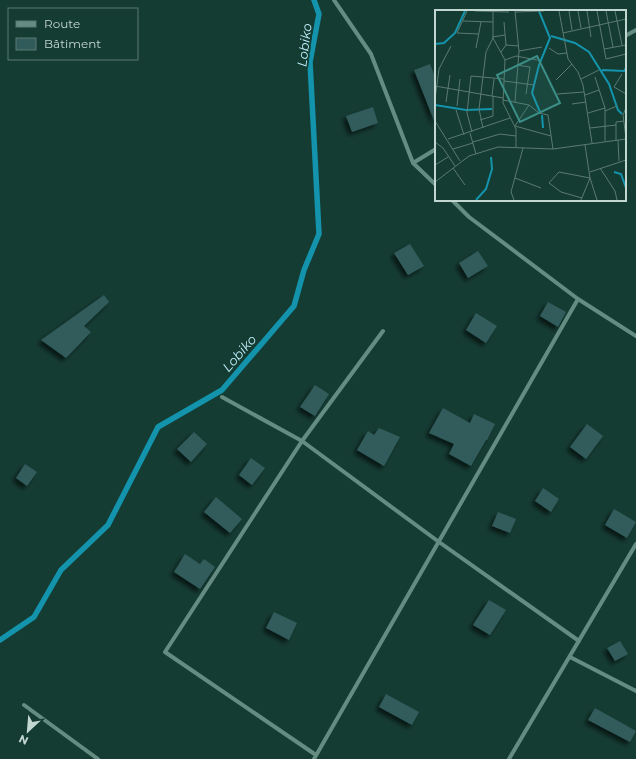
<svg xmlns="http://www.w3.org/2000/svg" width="636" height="759" font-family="Montserrat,sans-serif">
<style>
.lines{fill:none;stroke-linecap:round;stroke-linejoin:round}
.stream{stroke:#1394ac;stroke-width:5.5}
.building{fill:#315b5b;filter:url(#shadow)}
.street{stroke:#648c81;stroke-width:4}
.labels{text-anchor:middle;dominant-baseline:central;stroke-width:4;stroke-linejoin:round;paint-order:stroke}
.water-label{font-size:13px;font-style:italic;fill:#bceefb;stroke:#153c33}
.inset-river{fill:none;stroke:#1394ac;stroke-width:2}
.inset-road{fill:none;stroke:#5b7a72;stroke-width:1}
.view{fill:#3c8e87;fill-opacity:0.15;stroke:#3c8e87;stroke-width:2}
.inset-edge{fill:none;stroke:#c3d7d1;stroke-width:2}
</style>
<defs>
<filter id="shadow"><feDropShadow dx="-3.5" dy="3.5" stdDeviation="2" flood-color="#0009"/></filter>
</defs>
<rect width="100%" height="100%" fill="#153c33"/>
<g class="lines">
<path class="stream" d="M 0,640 L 34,617 L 61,570 L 108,525 L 158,427 L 222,390 L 294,306 L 304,270 L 319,234 L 310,62 L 319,14 L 314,0"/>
</g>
<path class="building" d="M 430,64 L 436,79 L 435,123 L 414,70 Z
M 373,107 L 378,123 L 352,132 L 346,116 Z
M 410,244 L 424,266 L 408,275 L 394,253 Z
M 478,251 L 488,266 L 468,278 L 459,263 Z
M 104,295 L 109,302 L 84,326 L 91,332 L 66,358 L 41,340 Z
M 548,302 L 566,312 L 558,327 L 540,316 Z
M 476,313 L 497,326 L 486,343 L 466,330 Z
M 315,385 L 329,394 L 315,416 L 300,407 Z
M 443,408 L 470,423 L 474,414 L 495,424 L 487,440 L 486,440 L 471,466 L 449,454 L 454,444 L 429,433 Z
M 587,424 L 603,436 L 586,459 L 570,447 Z
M 379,428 L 400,437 L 384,466 L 357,450 L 368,431 L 374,435 Z
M 194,432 L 207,444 L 191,462 L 177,449 Z
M 251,458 L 265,468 L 252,485 L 239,475 Z
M 25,464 L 37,472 L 27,486 L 16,478 Z
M 543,488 L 559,499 L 551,512 L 535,501 Z
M 216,497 L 242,519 L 230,533 L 204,512 Z
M 614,509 L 636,522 L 627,538 L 605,525 Z
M 498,512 L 516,519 L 510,533 L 492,526 Z
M 185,554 L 200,564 L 204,559 L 215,567 L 200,589 L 174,572 Z
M 489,600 L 506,610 L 490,635 L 473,625 Z
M 274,612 L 297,623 L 289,640 L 266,628 Z
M 620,641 L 628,654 L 615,661 L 607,648 Z
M 386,694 L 419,712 L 412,725 L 379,707 Z
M 595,708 L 636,731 L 630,742 L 588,720 Z"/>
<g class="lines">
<path class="street" d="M 334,0 L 371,54 L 413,163 L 436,185
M 625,36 L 636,30
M 413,163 L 436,149
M 452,200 L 469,217 L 578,299 L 636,336
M 222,397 L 302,441 L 439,542 L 579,641
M 570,657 L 636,691
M 24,705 L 98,759
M 316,755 L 165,652 L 302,441 L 383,331
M 314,759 L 578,299
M 509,759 L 636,544"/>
</g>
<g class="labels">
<g class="water-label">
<text transform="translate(304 45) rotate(-83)">Lobiko</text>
<text transform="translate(239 353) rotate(-49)">Lobiko</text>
</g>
</g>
<g transform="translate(435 10)">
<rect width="191" height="191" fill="#153c33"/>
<path class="inset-river" d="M 104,1 L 115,28 L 104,55 L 97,83 L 105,102M 116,26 L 140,33 L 154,42 L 174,74 L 183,100 L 187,104M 0,34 L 9,33 L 20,23 L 30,1M 167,60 L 189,61 L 191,58M 0,95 L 31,100 L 57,99M 107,105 L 108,118M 179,162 L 186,164 L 191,178M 41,190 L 51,179 L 57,159 L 56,147"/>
<path class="inset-road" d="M 32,1 L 22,23 L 44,24M 40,1 L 74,2M 58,1 L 58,28 L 70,50 L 68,93 L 81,119 L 81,137M 124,1 L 133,49 L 143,62 L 148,75 L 157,133M 134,1 L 137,20M 143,1 L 146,18M 152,1 L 156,27M 162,1 L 171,49 L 191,44M 171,1 L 178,37M 180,1 L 187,35M 80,2 L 109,1M 28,11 L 58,12M 128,23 L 191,9M 57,27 L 70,25M 71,35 L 84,36M 41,38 L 46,12M 114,38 L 123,44 L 132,43M 169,39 L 191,35M 84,41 L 107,37M 66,42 L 71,35 L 69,12M 70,50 L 81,46 L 102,50M 82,55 L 95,57 L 91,84M 187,64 L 179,77 L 191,84M 160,67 L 170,98 L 170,131M 146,69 L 164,60M 121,70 L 137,54M 69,71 L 99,75M 0,76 L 68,88M 122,84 L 149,82M 150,85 L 164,80M 57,86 L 59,69M 0,89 L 4,59 L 16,36M 68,90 L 94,95 L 104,103 L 113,105 L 118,139M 11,92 L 15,65M 80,92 L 84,41 L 80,1M 137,94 L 151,92M 94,95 L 80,116 L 116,126M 22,96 L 25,69M 191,98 L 188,105 L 191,128M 21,100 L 29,125M 170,101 L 182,96M 153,103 L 170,98M 45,110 L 58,106 L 58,86M 0,111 L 25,151M 48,118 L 44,99 L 51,42 L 58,28M 155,118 L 181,115M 37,122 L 32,103 L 36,66 L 69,69M 35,123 L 41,144M 13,129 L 75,108M 181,130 L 181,112 L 189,111M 183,130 L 184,151M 0,132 L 8,138 L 20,156M 38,132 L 65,124 L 81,126M 18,139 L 38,133M 0,155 L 13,147M 18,158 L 30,175M 165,158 L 180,181 L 182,190M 155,162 L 191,150M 80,168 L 106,178M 0,172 L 34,146 L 63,137 L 118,139 L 191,129M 147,188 L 126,182 L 114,173 L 124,162 L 155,168 L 162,190M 79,190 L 76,182 L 88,138M 146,190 L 155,168 L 150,135"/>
<path class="view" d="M 102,46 L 125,93 L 85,112 L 62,65 Z"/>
<rect width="191" height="191" class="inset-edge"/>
</g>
<rect x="8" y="8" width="130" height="52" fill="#153c33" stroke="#5b7a72"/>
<rect x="16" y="21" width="20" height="6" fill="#648c81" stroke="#5b7a72"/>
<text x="44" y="28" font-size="12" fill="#c3d7d1">Route</text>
<rect x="16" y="38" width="20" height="12" fill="#315b5b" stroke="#5b7a72"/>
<text x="44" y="48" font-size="12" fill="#c3d7d1">Bâtiment</text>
<g transform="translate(28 731) rotate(206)" stroke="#153c33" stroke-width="3" paint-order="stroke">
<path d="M0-3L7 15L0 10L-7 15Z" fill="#c3d7d1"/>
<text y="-6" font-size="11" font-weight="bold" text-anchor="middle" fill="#c3d7d1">N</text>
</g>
</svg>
